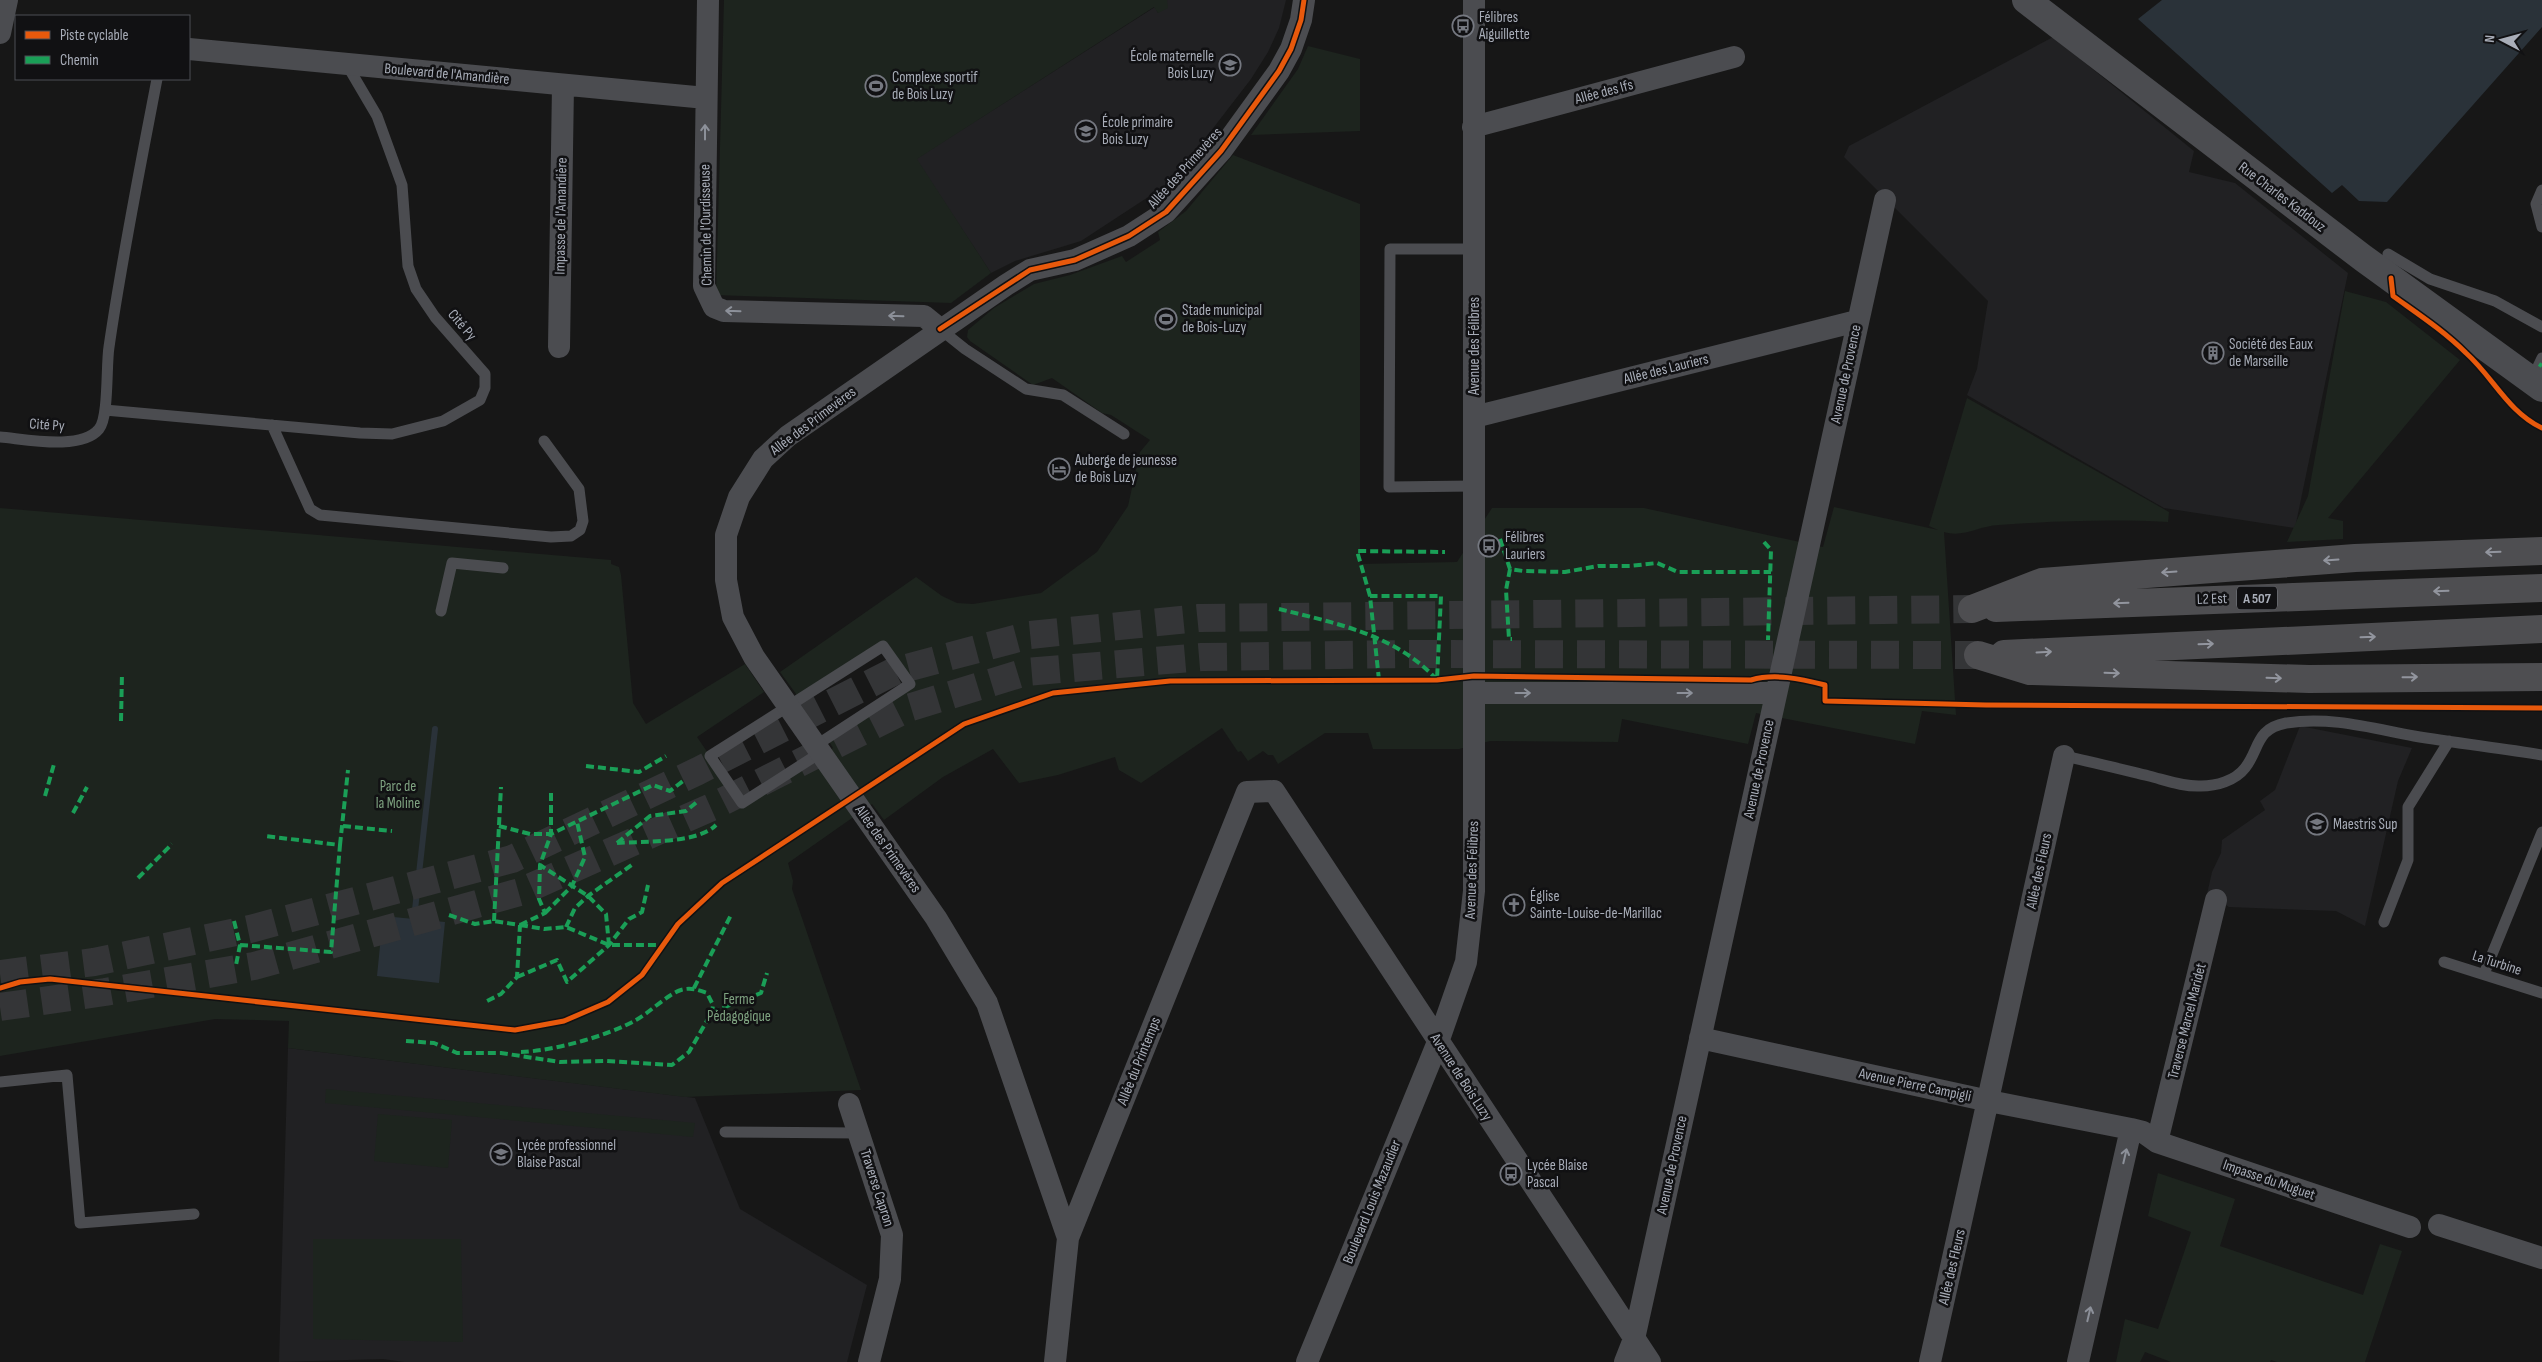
<svg xmlns="http://www.w3.org/2000/svg" width="2542" height="1362" font-family="'Sofia Sans Condensed',sans-serif">
<style>
.built{fill:#212123}
.green{fill:#1d241e}
.water{fill:#2a3239}
.lines{fill:none;stroke-linecap:round;stroke-linejoin:round}
.stream{stroke:#2a3239;stroke-width:6}
.motorway-tunnel{stroke:#343537;stroke-width:28;stroke-dasharray:28 14;stroke-linecap:butt}
.service{stroke:#4b4c50;stroke-width:11}
.minor{stroke:#4b4c50;stroke-width:22}
.tertiary{stroke:#4b4c50;stroke-width:28}
.motorway{stroke:#4e4e51;stroke-width:28}
.quiet{stroke:#1a9f57;stroke-width:4;stroke-dasharray:8 4;stroke-linecap:butt}
.cycleway-casing{stroke:#111113;stroke-width:8}
.cycleway{stroke:#e8590c;stroke-width:5}
.oneway{stroke:#8c9099}
.oneway2{stroke:#92959e}
.labels{text-anchor:middle;dominant-baseline:central;stroke-width:5;stroke-linejoin:round;paint-order:stroke}
.shield{fill:#111113;stroke:#7b7e86;stroke-width:1}
.shield-label{font-size:14px;font-weight:bold;fill:#a8adb8}
.poi-label{font-size:15px;fill:#a8adb8;stroke:#111113;text-anchor:start}
.street-label{font-size:15px;fill:#a8adb8;stroke:#111113}
.park-label{font-size:15px;fill:#7fa381;stroke:#111113}
</style>
<rect width="100%" height="100%" fill="#171717"/>
<path class="built" d="M 1167,0 L 1286,0 L 1279,28 L 1268,52 L 1251,79 L 1194,153 L 1165,186 L 1081,241 L 1015,261 L 991,273 L 916,159 L 1155,7 L 1158,13 Z
M 2053,37 L 2194,151 L 2189,172 L 2235,183 L 2348,273 L 2295,528 L 2164,508 L 1967,395 L 1977,369 L 1988,301 L 1844,157 L 1849,146 Z
M 2300,726 L 2412,748 L 2398,781 L 2365,926 L 2336,911 L 2229,907 L 2207,894 L 2212,872 L 2221,853 L 2222,840 L 2265,810 L 2260,801 L 2275,790 Z
M 288,1048 L 695,1098 L 740,1209 L 867,1285 L 847,1362 L 404,1362 L 383,1359 L 279,1362 Z"/>
<path class="green" d="M 724,0 L 1167,0 L 1168,8 L 1158,13 L 1154,7 L 917,159 L 991,273 L 951,303 L 716,295 Z
M 1308,46 L 1360,59 L 1360,131 L 1251,135 L 1298,69 Z
M 1233,155 L 1360,204 L 1360,564 L 1457,562 L 1492,508 L 1644,508 L 1823,547 L 1834,507 L 1938,530 L 1929,526 L 1967,398 L 2169,512 L 2168,522 C 2111,519 2056,521 1999,525 C 1978,526 1963,538 1944,532 L 1956,715 L 1922,711 L 1915,744 L 1756,713 L 1748,744 L 1622,719 L 1618,742 L 1490,741 L 1459,749 L 1373,749 L 1368,733 L 1325,733 L 1278,764 L 1273,755 L 1268,755 L 1263,751 L 1248,761 L 1241,751 L 1238,752 L 1222,728 L 1141,783 L 1119,770 L 1115,757 L 1058,775 L 1019,783 L 993,749 L 943,777 L 884,820 L 872,804 L 788,863 L 793,881 L 792,889 L 861,1090 L 685,1097 L 288,1048 L 289,1021 L 215,1019 L 0,1056 L 0,508 L 611,560 L 611,564 L 619,567 L 621,575 L 633,703 L 646,724 L 745,664 L 764,692 L 697,737 L 742,803 L 833,748 L 827,738 L 910,683 L 883,645 L 799,698 L 780,672 L 916,577 L 942,596 L 957,603 L 973,604 L 1041,593 L 1097,552 L 1128,506 L 1140,452 L 1150,440 L 1111,415 L 1102,413 L 1052,378 L 1033,385 L 970,341 L 967,337 L 968,330 L 994,308 L 1034,284 L 1070,275 L 1122,256 L 1126,262 L 1160,240 L 1158,232 L 1186,211 Z
M 2345,291 L 2386,302 L 2460,360 L 2328,518 L 2343,521 L 2343,539 L 2287,542 L 2308,496 Z
M 326,1089 L 695,1123 L 693,1137 L 325,1103 Z
M 378,1114 L 452,1120 L 448,1168 L 374,1161 Z
M 2158,1173 L 2235,1199 L 2220,1246 L 2363,1295 L 2380,1244 L 2402,1251 L 2365,1362 L 2277,1362 L 2271,1360 L 2270,1362 L 2171,1362 L 2145,1352 L 2140,1362 L 2116,1362 L 2125,1319 L 2158,1329 L 2191,1232 L 2148,1216 Z
M 313,1239 L 461,1239 L 463,1342 L 313,1339 Z"/>
<path class="water" d="M 2162,0 L 2542,0 L 2542,27 L 2387,202 L 2359,201 L 2342,185 L 2332,193 L 2138,19 Z
M 383,916 L 445,922 L 439,983 L 377,976 Z"/>
<g class="lines">
<path class="stream" d="M 414,919 L 435,729"/>
<path class="motorway-tunnel" d="M 0,974 L 94,962 L 250,929 L 512,859 L 698,771 L 895,671 L 1030,635 L 1199,618 L 1972,609
M 0,1007 L 105,992 L 254,966 L 520,892 L 714,806 L 908,708 L 1026,672 L 1202,657 L 1407,654 L 1978,655"/>
<path class="service" d="M 2542,190 L 2536,204 L 2542,227
M 1473,249 L 1390,249 L 1389,487 L 1474,486
M 2388,254 L 2430,279 L 2495,301 L 2542,327
M 940,329 L 965,349 L 1026,389 L 1063,395 L 1124,434
M 2532,379 L 2542,358
M 105,410 L 360,433 L 392,434 L 443,421 L 480,400 L 485,388 L 485,374 L 435,317 L 416,289 L 408,266 L 402,185 L 377,116 L 347,65
M 272,425 L 310,509 L 320,515 L 551,537 L 571,536 L 580,530 L 583,521 L 579,489 L 544,441
M 0,437 C 25,439 81,451 99,429 C 109,417 106,365 109,347 C 122,257 140,168 157,79
M 441,611 L 452,563 L 503,568
M 815,746 L 910,684 L 883,646 L 710,756 L 742,803 L 820,753
M 2064,756 C 2092,762 2120,769 2149,776 C 2165,780 2183,787 2201,786 C 2216,786 2235,781 2245,768 C 2260,749 2255,729 2286,723 C 2330,716 2371,728 2414,736 C 2456,743 2499,748 2542,755
M 2384,922 L 2408,860 L 2408,807 L 2449,741
M 2444,962 L 2542,993
M 2484,974 L 2542,832
M 0,1082 L 67,1075 L 80,1223 L 194,1214
M 725,1132 L 859,1133"/>
<path class="minor" d="M 708,0 L 704,286 L 714,307 L 724,311 L 924,316 L 940,329
M 0,33 L 7,0
M 189,49 L 706,98
M 1473,127 L 1734,57
M 559,347 L 563,85
M 1474,417 L 1857,321
M 1474,693 L 1776,693
M 1700,1038 L 1989,1101 L 2131,1129 L 2143,1132 L 2157,1142 L 2410,1227
M 849,1104 L 892,1235 L 890,1279 L 869,1362
M 2157,1142 L 2216,900
M 2439,1225 L 2542,1258
M 1068,1238 L 987,1003 L 936,918 L 754,657 L 733,617 L 726,580 L 726,535 L 739,497 L 763,459 L 788,436 L 1006,285 L 1030,270 L 1075,260 L 1129,236 L 1166,212 L 1221,151 L 1279,71 L 1291,49 L 1301,20 L 1304,0
M 1055,1362 L 1068,1238 L 1247,792 L 1274,791 L 1650,1362
M 1307,1362 L 1438,1042 L 1466,962 L 1474,891 L 1474,0
M 1625,1362 L 1634,1339 L 1885,200
M 1930,1362 L 2064,756
M 2078,1362 L 2131,1129"/>
<path class="tertiary" d="M 2026,0 L 2363,258 L 2542,388"/>
<path class="motorway" d="M 1996,608 L 2542,588
M 1972,609 L 2042,582 L 2355,558 L 2542,551
M 2004,654 L 2542,629
M 1978,655 L 2030,671 L 2309,679 L 2542,677"/>
<path class="quiet" d="M 2539,364 L 2542,366
M 1500,539 L 1510,569 L 1523,571 L 1565,572 L 1598,566 L 1630,566 L 1657,563 L 1678,572 L 1771,572
M 1764,542 L 1771,550 L 1768,640
M 1510,569 L 1506,590 L 1509,639 L 1512,639
M 1370,596 L 1357,551 L 1445,552
M 1279,609 C 1335,623 1397,635 1437,680
M 1379,680 L 1370,596 L 1441,596 L 1437,680
M 121,721 L 122,673
M 586,766 L 639,772 L 666,756
M 551,793 L 551,834 L 540,865 L 588,896 L 606,914 L 609,945
M 45,796 L 54,764
M 73,813 L 87,787
M 343,826 L 392,831
M 499,826 L 530,834 L 551,834 L 653,785 L 670,791 L 683,781
M 617,843 C 644,841 697,844 716,825
M 617,843 L 650,816 L 686,811 L 698,801
M 340,845 L 348,770
M 138,878 L 172,844
M 545,913 L 572,886 L 585,857 L 577,822
M 449,915 L 475,924 L 494,921 L 520,925 L 517,977 L 501,994 L 487,1001
M 234,921 L 240,945 L 236,965
M 494,921 L 501,787
M 520,925 L 544,929 L 566,927 L 609,945 L 663,945
M 520,925 L 545,913 L 539,899 L 540,865
M 566,927 L 575,908 L 588,896 L 633,864
M 240,945 L 331,952 L 340,845 L 265,836
M 517,977 L 557,960 L 567,982 L 609,945 L 629,919 L 642,912 L 648,885
M 694,988 L 731,915
M 406,1041 L 434,1043 L 457,1053 L 501,1053 L 560,1062 L 607,1061 L 672,1065 L 689,1052 L 712,1012 L 761,993 L 767,973
M 521,1052 C 553,1051 608,1036 636,1020 C 649,1013 668,994 681,990 C 691,987 698,990 707,993 L 713,1005 L 712,1012"/>
<g class="cycleway-casing">
<path id="cycleway" d="M 2391,278 L 2393,296 C 2418,314 2444,331 2466,353 C 2493,377 2508,412 2542,428
M 940,329 L 1030,270 L 1075,260 L 1129,236 L 1166,212 L 1221,151 L 1279,71 L 1291,49 L 1301,20 L 1304,0
M 0,988 L 20,982 L 50,979 L 515,1030 L 564,1021 L 608,1002 L 642,975 L 678,924 L 722,883 L 964,724 L 1053,693 L 1170,681 L 1437,680 L 1474,676 L 1751,680 C 1775,673 1801,679 1825,685 L 1825,701 L 1986,705 L 2542,708"/>
</g>
<use href="#cycleway" class="cycleway"/>
</g>
<defs><path id="oneway-shaft" d="M-6 0H5M1.5-3L5.5 0L1.5 3" fill="none" stroke-width="1.6" stroke-linecap="round" stroke-linejoin="round" transform="scale(1.25)"/></defs>
<g class="oneway">
<use href="#oneway-shaft" transform="translate(705 132) rotate(-90)"/>
<use href="#oneway-shaft" transform="translate(733 311) rotate(-178)"/>
<use href="#oneway-shaft" transform="translate(896 316) rotate(-178)"/>
<use href="#oneway-shaft" transform="translate(1523 693)"/>
<use href="#oneway-shaft" transform="translate(1685 693)"/>
<use href="#oneway-shaft" transform="translate(2125 1156) rotate(-77)"/>
<use href="#oneway-shaft" transform="translate(2089 1314) rotate(-77)"/>
</g>
<g class="oneway2">
<use href="#oneway-shaft" transform="translate(2493 552) rotate(178)"/>
<use href="#oneway-shaft" transform="translate(2331 560) rotate(176)"/>
<use href="#oneway-shaft" transform="translate(2169 572) rotate(176)"/>
<use href="#oneway-shaft" transform="translate(2441 591) rotate(178)"/>
<use href="#oneway-shaft" transform="translate(2121 603) rotate(178)"/>
<use href="#oneway-shaft" transform="translate(2368 637) rotate(-2)"/>
<use href="#oneway-shaft" transform="translate(2206 644) rotate(-2)"/>
<use href="#oneway-shaft" transform="translate(2044 652) rotate(-3)"/>
<use href="#oneway-shaft" transform="translate(2112 673) rotate(2)"/>
<use href="#oneway-shaft" transform="translate(2410 677) rotate(-1)"/>
<use href="#oneway-shaft" transform="translate(2274 678) rotate(2)"/>
</g>
<defs>
<g id="bus-ring" transform="scale(1.125)"><circle r="9.5" fill="#111113" stroke="#757880" stroke-width="1.5"/><path d="M-5-6H5V4H4V6H2V4H-2V6H-4V4H-5ZM-3.5-4V0h7V-4ZM-3.5 1.2v1.5H-2V1.2ZM2 1.2v1.5H3.5V1.2Z" fill="#757880"/></g>
<g id="school-ring" transform="scale(1.125)"><circle r="9.5" fill="#111113" stroke="#757880" stroke-width="1.5"/><path d="M0-5L7-2L0 1L-7-2ZM-4 1L0 2.5L4 1V4Q0 6-4 4Z" fill="#757880"/></g>
<g id="stadium-ring" transform="scale(1.125)"><circle r="9.5" fill="#111113" stroke="#757880" stroke-width="1.5"/><path d="M0-5a6.5 5 0 1 0 0 10a6.5 5 0 1 0 0-10ZM-3.5-1.8h7v3.6h-7Z" fill="#757880"/></g>
<g id="building-ring" transform="scale(1.125)"><circle r="9.5" fill="#111113" stroke="#757880" stroke-width="1.5"/><path d="M-4-6H4V6H1V3H-1V6H-4ZM-2.5-4.3h1.7v1.8h-1.7ZM.8-4.3h1.7v1.8H.8ZM-2.5-1h1.7V.8h-1.7ZM.8-1h1.7V.8H.8Z" fill="#757880"/></g>
<g id="hotel-ring" transform="scale(1.125)"><circle r="9.5" fill="#111113" stroke="#757880" stroke-width="1.5"/><path d="M-6-4.5h1.5V1H6V5H4.5V3h-9V5H-6ZM-4 0a1.8 1.8 0 1 1 3.6 0ZM.5 0V-2.5h3Q6-2.5 6 0Z" fill="#757880"/></g>
<g id="university-ring" transform="scale(1.125)"><circle r="9.5" fill="#111113" stroke="#757880" stroke-width="1.5"/><path d="M0-5L7-2L0 1L-7-2ZM-4 1L0 2.5L4 1V4Q0 6-4 4Z" fill="#757880"/></g>
<g id="church-ring" transform="scale(1.125)"><circle r="9.5" fill="#111113" stroke="#757880" stroke-width="1.5"/><path d="M-1.2-6h2.4v3.5h3.3v2.4h-3.3V6h-2.4V-.1h-3.3v-2.4h3.3Z" fill="#757880"/></g>
</defs>
<g fill-rule="evenodd">
<use href="#bus-ring" x="1463" y="26"/>
<use href="#school-ring" x="1230" y="65"/>
<use href="#stadium-ring" x="876" y="86"/>
<use href="#school-ring" x="1086" y="131"/>
<use href="#stadium-ring" x="1166" y="319"/>
<use href="#building-ring" x="2213" y="353"/>
<use href="#hotel-ring" x="1059" y="469"/>
<use href="#bus-ring" x="1489" y="546"/>
<use href="#university-ring" x="2317" y="824"/>
<use href="#church-ring" x="1514" y="905"/>
<use href="#school-ring" x="501" y="1154"/>
<use href="#bus-ring" x="1511" y="1174"/>
</g>
<g class="labels">
<rect class="shield" x="2237" y="586.5" width="40" height="23" rx="4"/>
<g class="shield-label">
<text x="2257" y="598">A 507</text>
</g>
<g class="poi-label">
<text x="1479" y="17">Félibres<tspan x="1479" dy="17">Aiguillette</tspan></text>
<text x="1214" y="56" text-anchor="end">École maternelle<tspan x="1214" dy="17">Bois Luzy</tspan></text>
<text x="892" y="77">Complexe sportif<tspan x="892" dy="17">de Bois Luzy</tspan></text>
<text x="1102" y="122">École primaire<tspan x="1102" dy="17">Bois Luzy</tspan></text>
<text x="1182" y="310">Stade municipal<tspan x="1182" dy="17">de Bois-Luzy</tspan></text>
<text x="2229" y="344">Société des Eaux<tspan x="2229" dy="17">de Marseille</tspan></text>
<text x="1075" y="460">Auberge de jeunesse<tspan x="1075" dy="17">de Bois Luzy</tspan></text>
<text x="1505" y="537">Félibres<tspan x="1505" dy="17">Lauriers</tspan></text>
<text x="2333" y="824">Maestris Sup</text>
<text x="1530" y="896">Église<tspan x="1530" dy="17">Sainte-Louise-de-Marillac</tspan></text>
<text x="517" y="1145">Lycée professionnel<tspan x="517" dy="17">Blaise Pascal</tspan></text>
<text x="1527" y="1165">Lycée Blaise<tspan x="1527" dy="17">Pascal</tspan></text>
</g>
<g class="street-label">
<text transform="translate(447 74) rotate(5)">Boulevard de l'Amandière</text>
<text transform="translate(1604 92) rotate(-15)">Allée des Ifs</text>
<text transform="translate(1185 168) rotate(-48)">Allée des Primevères</text>
<text transform="translate(2282 197) rotate(37)">Rue Charles Kaddouz</text>
<text transform="translate(561 216) rotate(-89)">Impasse de l'Amandière</text>
<text transform="translate(706 225) rotate(-91)">Chemin de l'Ourdisseuse</text>
<text transform="translate(462 325) rotate(50)">Cité Py</text>
<text transform="translate(1474 346) rotate(-90)">Avenue des Félibres</text>
<text transform="translate(1666 369) rotate(-14)">Allée des Lauriers</text>
<text transform="translate(1846 374) rotate(-78)">Avenue de Provence</text>
<text transform="translate(813 421) rotate(-37)">Allée des Primevères</text>
<text transform="translate(47 425) rotate(4)">Cité Py</text>
<text transform="translate(2212 599) rotate(-2)">L2 Est</text>
<text transform="translate(1759 769) rotate(-78)">Avenue de Provence</text>
<text transform="translate(888 849) rotate(55)">Allée des Primevères</text>
<text transform="translate(1472 870) rotate(-88)">Avenue des Félibres</text>
<text transform="translate(2039 871) rotate(-78)">Allée des Fleurs</text>
<text transform="translate(2497 963) rotate(18)">La Turbine</text>
<text transform="translate(2187 1021) rotate(-76)">Traverse Marcel Maridet</text>
<text transform="translate(1139 1061) rotate(-68)">Allée du Printemps</text>
<text transform="translate(1461 1077) rotate(57)">Avenue de Bois Luzy</text>
<text transform="translate(1915 1085) rotate(12)">Avenue Pierre Campigli</text>
<text transform="translate(1672 1165) rotate(-78)">Avenue de Provence</text>
<text transform="translate(2269 1180) rotate(19)">Impasse du Muguet</text>
<text transform="translate(877 1188) rotate(72)">Traverse Capron</text>
<text transform="translate(1372 1202) rotate(-68)">Boulevard Louis Mazaudier</text>
<text transform="translate(1952 1267) rotate(-77)">Allée des Fleurs</text>
</g>
<g class="park-label">
<text x="398" y="786">Parc de<tspan x="398" dy="17">la Moline</tspan></text>
<text x="739" y="999">Ferme<tspan x="739" dy="17">Pédagogique</tspan></text>
</g>
</g>
<rect x="15" y="15" width="175" height="65" fill="#111113" stroke="#4d4f55"/>
<rect x="25" y="31" width="25" height="8" fill="#e8590c" stroke="#4d4f55"/>
<text x="60" y="40" font-size="15" fill="#a8adb8">Piste cyclable</text>
<rect x="25" y="56" width="25" height="8" fill="#1a9f57" stroke="#4d4f55"/>
<text x="60" y="65" font-size="15" fill="#a8adb8">Chemin</text>
<g transform="translate(2502 40) rotate(276)" stroke="#111113" stroke-width="4" paint-order="stroke">
<path d="M0-4L9 19L0 12L-9 19Z" fill="#a8adb8"/>
<text y="-8" font-size="14" font-weight="bold" text-anchor="middle" fill="#a8adb8">N</text>
</g>
</svg>
